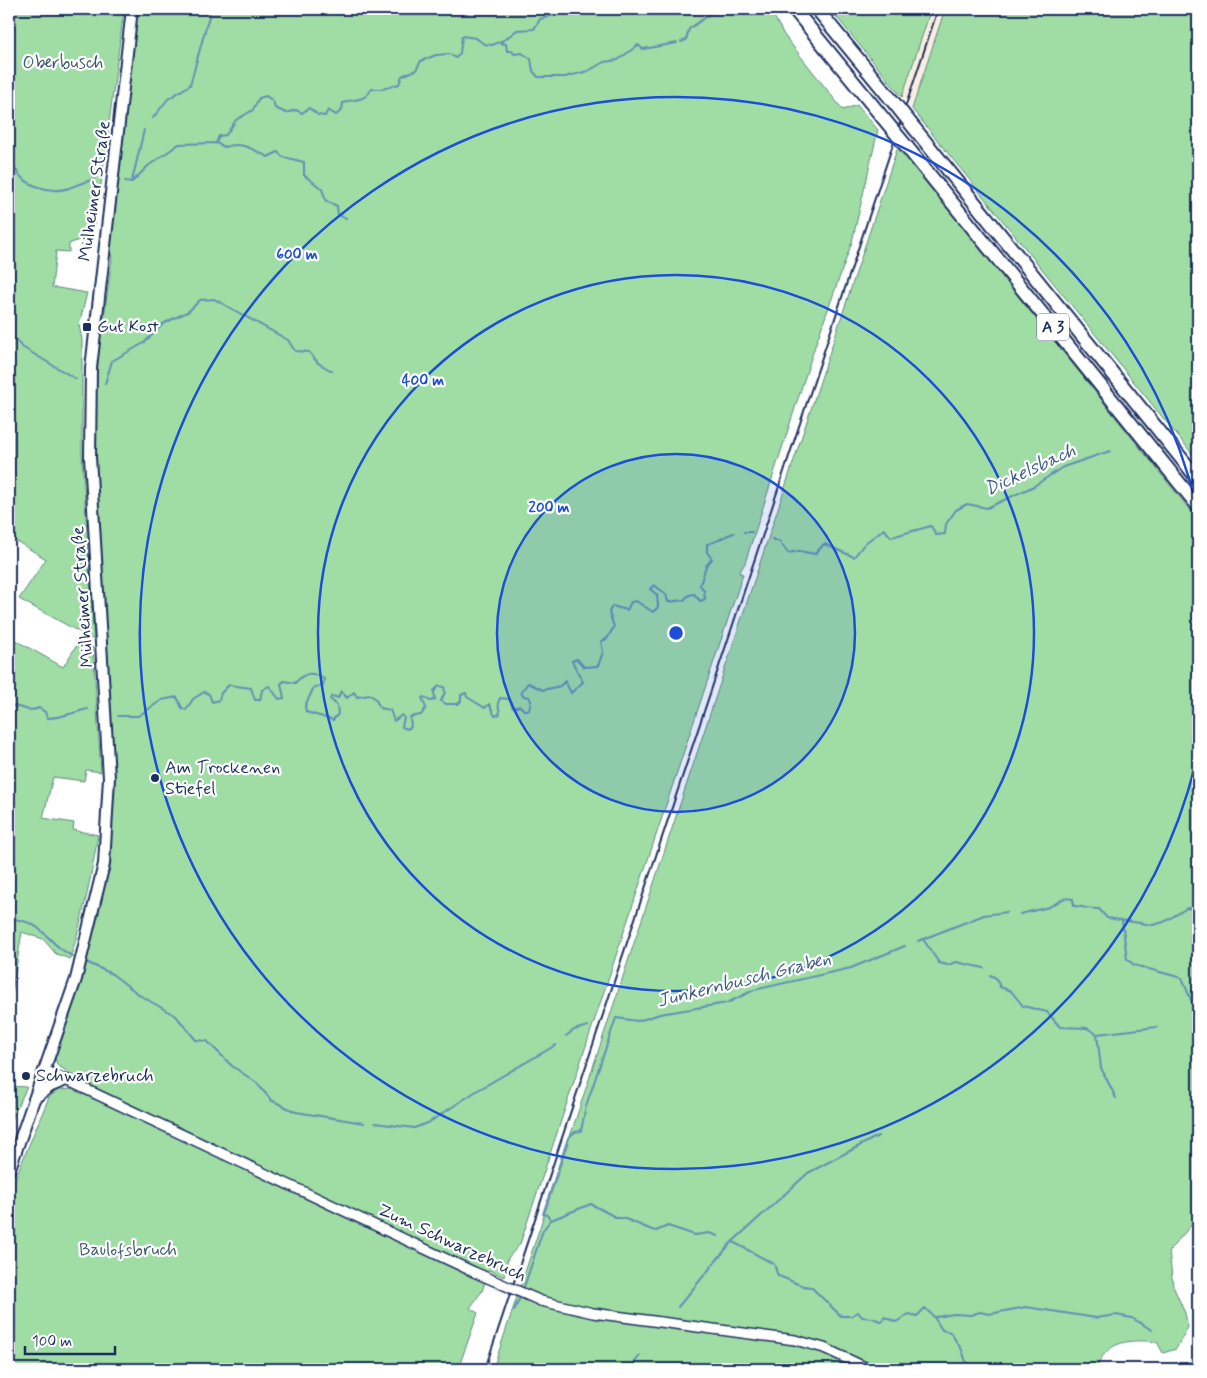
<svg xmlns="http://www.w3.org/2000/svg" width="1207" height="1378" font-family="Mynerve,sans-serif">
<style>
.built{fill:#f9eee1}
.green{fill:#9fdda4;stroke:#5d8681}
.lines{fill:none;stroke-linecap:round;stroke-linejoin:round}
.stream{stroke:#618fb6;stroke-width:2}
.tertiary-casing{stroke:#1b2f5e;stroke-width:12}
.secondary-casing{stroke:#1b2f5e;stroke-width:14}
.motorway-casing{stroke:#1b2f5e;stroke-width:16}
.tertiary{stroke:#fff;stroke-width:9}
.secondary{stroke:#fff;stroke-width:10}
.motorway{stroke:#fff;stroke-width:12}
.rail{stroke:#1b2f5e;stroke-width:2}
.tertiary-bridge-casing{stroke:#1b2f5e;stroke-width:12;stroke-linecap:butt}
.motorway-bridge-casing{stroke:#1b2f5e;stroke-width:16;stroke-linecap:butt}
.tertiary-bridge{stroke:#fff;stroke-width:9}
.motorway-bridge{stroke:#fff;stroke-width:12}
.ring{fill:none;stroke:#1d4ed8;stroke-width:2.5}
.poi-dot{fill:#1b2f5e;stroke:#fff;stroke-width:2}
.labels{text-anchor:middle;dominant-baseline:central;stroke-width:4.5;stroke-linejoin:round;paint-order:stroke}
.shield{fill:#fff;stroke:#5f6d8e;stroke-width:1}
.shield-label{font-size:16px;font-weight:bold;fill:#1b2f5e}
.park-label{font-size:18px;fill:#3c5a70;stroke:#fff}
.street-label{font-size:18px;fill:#1b2f5e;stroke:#fff}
.poi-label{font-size:18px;fill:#1b2f5e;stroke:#fff;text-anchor:start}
.water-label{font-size:19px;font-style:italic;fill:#3e5f8a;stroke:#fff}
.centre{fill:#1d4ed8;stroke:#fff;stroke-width:2.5}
.ring-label{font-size:15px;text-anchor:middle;font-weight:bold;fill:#1d4ed8;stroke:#fff;stroke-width:4.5;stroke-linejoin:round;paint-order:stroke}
</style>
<rect width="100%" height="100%" fill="#fff"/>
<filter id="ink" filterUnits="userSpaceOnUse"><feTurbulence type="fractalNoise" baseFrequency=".02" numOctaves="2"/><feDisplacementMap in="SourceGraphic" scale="10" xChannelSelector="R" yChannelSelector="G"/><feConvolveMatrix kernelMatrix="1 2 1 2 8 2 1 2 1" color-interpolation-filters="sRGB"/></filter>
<g filter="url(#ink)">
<path class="built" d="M 931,9 L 945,9 L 912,109 L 902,97 Z"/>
<path class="green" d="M 9,9 L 124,9 L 100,192 L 95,191 L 94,227 L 85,228 L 81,239 L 69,244 L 69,252 L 56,251 L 52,287 L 87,293 L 79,325 L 82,339 L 82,456 L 94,640 L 19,599 L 46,559 L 11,538 L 9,540 Z
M 136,9 L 770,9 L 784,35 L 843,110 L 857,105 L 878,130 L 852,242 L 815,346 L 745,563 L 739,573 L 743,574 L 520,1244 L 508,1258 L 504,1277 L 489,1270 L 482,1291 L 470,1308 L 478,1313 L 458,1369 L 9,1369 L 9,1193 L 49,1097 L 58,1090 L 74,1089 L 79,1079 L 57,1065 L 55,1058 L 83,973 L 103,891 L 109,864 L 111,831 L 114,765 L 95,455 L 95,370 L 99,324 L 104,317 L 112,258 L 109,245 Z
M 830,9 L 931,9 L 902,97 Z
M 945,9 L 1198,9 L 1198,461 L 912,109 Z
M 898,146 L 1198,520 L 1198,1217 L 1169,1251 L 1173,1286 L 1185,1313 L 1188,1327 L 1176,1349 L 1163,1353 L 1157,1342 C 1131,1339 1105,1340 1097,1369 L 493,1369 Z
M 9,634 L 15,640 L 63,667 L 80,640 L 93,648 L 101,772 L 86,770 L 84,781 L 53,777 L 43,818 L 74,823 L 73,830 L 98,835 C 91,878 83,918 70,959 L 56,954 L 43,939 L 22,932 L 9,1011 Z
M 9,1086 L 27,1087 L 13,1116 L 9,1141 Z"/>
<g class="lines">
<path class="stream" d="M 681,42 L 686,40 L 689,29 L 717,9
M 500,43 L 506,44 L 507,51 L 512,51 L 514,54 L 522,53 L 531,59 L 533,71 L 538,77 L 565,77 L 588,71 L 604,62 L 618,60 L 638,45 L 643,49 L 677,43
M 153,118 L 168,99 L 190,85 L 211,9
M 216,143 L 225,147 C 241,141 254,150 268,157 L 278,152 L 283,157 L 304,162 L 304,175 L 322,189 L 326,201 L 337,206 L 338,215 L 346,218
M 9,170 L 16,170 C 24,186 52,194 69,188 C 78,185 84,181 94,180
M 125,181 L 132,182 L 148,166 L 179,144 L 216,143 L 219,136 L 226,135 L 236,120 L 253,110 L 259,98 L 266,96 L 273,101 L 275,108 L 286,113 L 296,110 L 302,113 L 309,108 L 318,115 L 325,116 L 328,110 L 336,115 L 342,110 L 343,103 C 357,96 360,105 372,89 L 382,89 L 399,84 L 402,76 L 416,70 L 421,61 L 436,55 L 449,54 L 456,58 L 460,53 L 462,36 L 476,38 L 484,44 L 492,45 L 504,40 L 517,30 L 534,29 L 540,19 L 551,16 L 554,9
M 132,181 L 144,130
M 9,332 L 22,347 L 76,379
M 105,384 L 112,361 L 144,343 L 163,324 L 189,311 L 200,300 L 214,299 L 288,340 L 295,351 L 309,352 L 318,363 L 332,371
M 744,532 L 752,532
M 772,539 L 780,542 L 788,553 L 799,551 L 815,554 L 824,544 L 854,557 L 865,543 L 884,529 L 891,537 L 931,526 L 936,535 L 945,534 L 946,524 L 956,510 L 967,504 L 987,508 L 1034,486 L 1063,467 L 1110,451
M 9,705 C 20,706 29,713 39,708 L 45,712 L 47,718 C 62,718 74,712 88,709
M 118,716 L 138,716 L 162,700 L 177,697 L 182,708 L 186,710 L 193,699 L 204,692 L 209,694 L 212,702 L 219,700 L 221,693 L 229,685 L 251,688 L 255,700 L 260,700 L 262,690 L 269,686 L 279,699 L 284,698 L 281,684 L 284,681 L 295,683 C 305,672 311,671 324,679 L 323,686 L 314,687 L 305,706 L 306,712 L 333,720 L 338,714 L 337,705 L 330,699 L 332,696 L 338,698 L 341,691 L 347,698 L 354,692 L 357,697 L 370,695 L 375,698 L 380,708 L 390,710 L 394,721 L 402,715 L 404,717 L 402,727 L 407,729 L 411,727 L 410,717 L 421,715 L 426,708 L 422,698 L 424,697 L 430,701 L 435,700 L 434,691 L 439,686 L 444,687 L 445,692 L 441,701 L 446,704 L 458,704 L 461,701 L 461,695 L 466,693 L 467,697 L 485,708 L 489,704 L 495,716 L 500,714 L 498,703 L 500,698 L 509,699 L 513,708 L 520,706 L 524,710 L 529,710 L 531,701 L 529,697 L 523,696 L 521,692 L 528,683 L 543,690 L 560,686 L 565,681 L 571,693 L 583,682 L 572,661 L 577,659 L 584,667 L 598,666 L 603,652 L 601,641 L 607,639 L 614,627 L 609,612 L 612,606 L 627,610 L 631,602 L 636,601 L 653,612 L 658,607 L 657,595 L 650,589 L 654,585 L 666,594 L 668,602 L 684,600 L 689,595 L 694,594 L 700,601 L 705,599 L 704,591 L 700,585 L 706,566 L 712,559 L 707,552 L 707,544 C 719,542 722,536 734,533
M 1020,914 L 1049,907 L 1065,898 L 1073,899 L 1074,906 C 1084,906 1089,910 1099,909 L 1107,918 L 1153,925 L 1164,922 L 1187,908 L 1198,909
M 9,919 C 45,919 47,947 77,958
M 1122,921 L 1127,959 L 1134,965 L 1182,978 L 1198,1017
M 923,939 L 939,963 L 948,965 L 956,962 L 984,968
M 918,941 L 984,915 L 1007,912
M 84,961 L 112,974 L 141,996 L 176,1016 L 196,1040 L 207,1041 L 232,1066 L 257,1083 L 271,1100 L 296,1112 L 364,1123
M 990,975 L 996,978 L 1000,987 L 1011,991 L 1023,1006 L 1047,1012 L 1060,1027 L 1087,1028 L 1097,1034 L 1157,1027
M 1097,1034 L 1101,1068 L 1116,1098
M 566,1036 L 574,1030 L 588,1026
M 9,1090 L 13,1090
M 375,1123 L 414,1128 L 428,1123 L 478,1090 L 556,1045
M 551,1220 L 591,1204 L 617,1218 L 623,1218 L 652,1230 L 656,1231 L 668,1226 L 695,1235 L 709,1233 L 718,1236
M 733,1242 L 774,1264 L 778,1276 C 790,1279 799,1287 811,1287 L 841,1316 L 851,1316 L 858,1312 L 862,1317 L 873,1318 L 882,1322 L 884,1317 L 896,1322 L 909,1314 L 917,1316 L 925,1308 L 934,1317 L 942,1330 L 950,1332 L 962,1350 L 966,1362 L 981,1369
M 523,1290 L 543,1230 L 551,1220 L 547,1215 L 543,1214 L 568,1138 L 575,1132 L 581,1131 L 586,1106 L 616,1018 L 638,1021 L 660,1014 L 727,1003 L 754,990 L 851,968 L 905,946
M 678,1307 L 730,1244 L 808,1173 L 878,1136
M 514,1311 L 521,1295
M 936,1317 L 954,1314 L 971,1315 L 980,1312 L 989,1314 L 1026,1307 L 1096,1318 L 1116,1315 L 1132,1318 L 1152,1330
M 630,1369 L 640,1355"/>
<g class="tertiary-casing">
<path id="tertiary" d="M 45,1070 L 474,1272
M 541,1301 L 593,1313 L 795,1340 L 824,1348 L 869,1369"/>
</g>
<g class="secondary-casing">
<path id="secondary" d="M 36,1097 L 51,1086 L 66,1080
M 9,1171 L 76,979 L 104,864 L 109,778 L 90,457 L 91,368 L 132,9"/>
</g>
<g class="motorway-casing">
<path id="motorway" d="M 794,9 L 883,118
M 817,9 L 891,99
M 915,129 L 1198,479
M 907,147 L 1198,506"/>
</g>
<use href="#tertiary" class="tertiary"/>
<use href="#secondary" class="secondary"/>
<use href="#motorway" class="motorway"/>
<path class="rail" d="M 485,1369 L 938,9"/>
<g class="tertiary-bridge-casing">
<path id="tertiary-bridge" d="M 474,1272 L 541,1301"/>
</g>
<g class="motorway-bridge-casing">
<path id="motorway-bridge" d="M 891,99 L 915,129
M 883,118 L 907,147"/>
</g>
<use href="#tertiary-bridge" class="tertiary-bridge"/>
<use href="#motorway-bridge" class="motorway-bridge"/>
</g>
</g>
<circle cx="676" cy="633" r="179" fill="#1d4ed8" fill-opacity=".12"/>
<g class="ring">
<circle cx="676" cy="633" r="179"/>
<circle cx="676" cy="633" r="358"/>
<path d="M1197 758A536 536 0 1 1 1197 508"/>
</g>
<g class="poi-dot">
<rect x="82" y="322" width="10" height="10" rx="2.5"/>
<circle cx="155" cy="778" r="5"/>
<circle cx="26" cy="1076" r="5"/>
</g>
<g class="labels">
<rect class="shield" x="1037" y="313.5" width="32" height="27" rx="4"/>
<g class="shield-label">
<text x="1053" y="327">A 3</text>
</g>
<g class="park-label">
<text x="63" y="63">Oberbusch</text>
<text x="128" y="1250">Baulofsbruch</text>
</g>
<g class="street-label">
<text transform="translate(95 191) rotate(-82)">Mülheimer Straße</text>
<text transform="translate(83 597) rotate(-94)">Mülheimer Straße</text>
<text transform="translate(452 1243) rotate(25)">Zum Schwarzebruch</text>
</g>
<g class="poi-label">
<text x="97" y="327">Gut Kost</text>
<text x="165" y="768">Am Trockenen<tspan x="165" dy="21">Stiefel</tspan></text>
<text x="36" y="1076">Schwarzebruch</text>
</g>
<g class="water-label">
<text transform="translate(1030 470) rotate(-25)">Dickelsbach</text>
<text transform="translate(744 980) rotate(-14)">Junkernbusch Graben</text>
</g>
</g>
<circle cx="676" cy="633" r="8" class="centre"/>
<g class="ring-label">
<text x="297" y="259">600 m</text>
<text x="423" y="385">400 m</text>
<text x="549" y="512">200 m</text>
</g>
<rect width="1207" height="1378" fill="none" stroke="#fff" stroke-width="30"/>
<rect x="15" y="15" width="1177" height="1348" fill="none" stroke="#1b2f5e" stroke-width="2" filter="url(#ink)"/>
<path d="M25 1346v8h90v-8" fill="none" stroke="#1b2f5e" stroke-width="2.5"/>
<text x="32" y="1346" font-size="15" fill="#1b2f5e" stroke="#ffffff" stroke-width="4" paint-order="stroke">100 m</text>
</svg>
